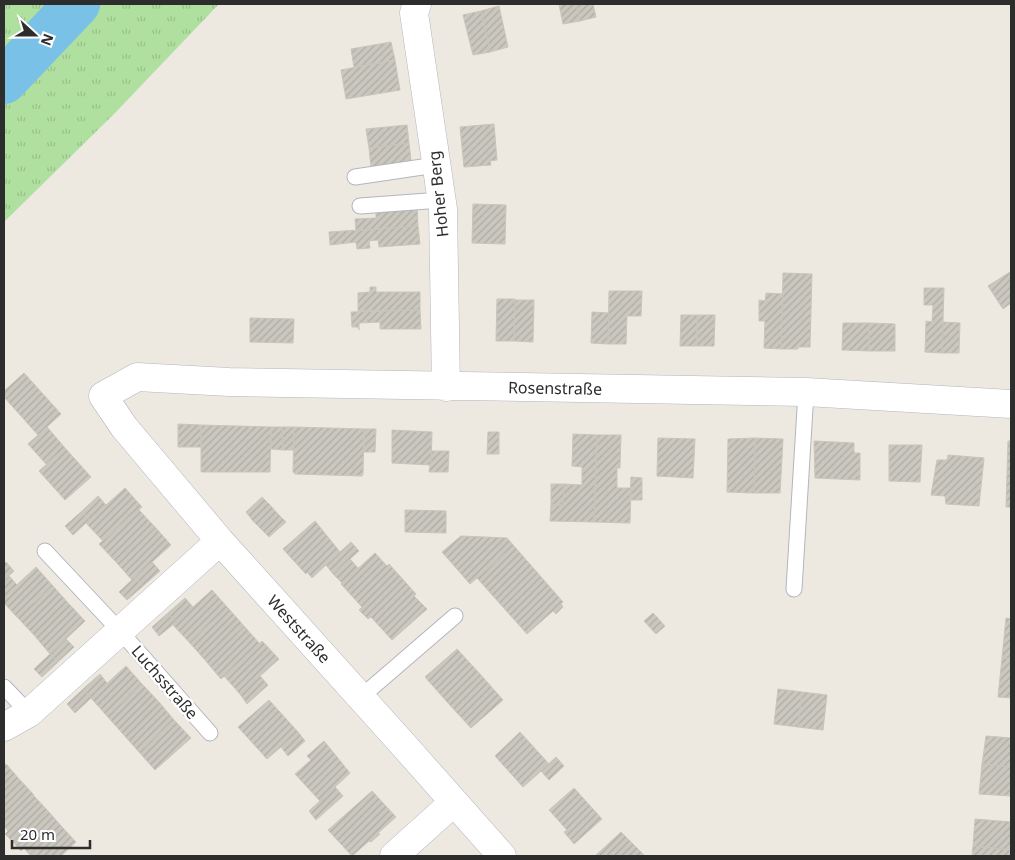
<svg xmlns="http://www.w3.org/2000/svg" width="1015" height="860" font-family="'Noto Sans',sans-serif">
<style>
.grass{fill:url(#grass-tufts)}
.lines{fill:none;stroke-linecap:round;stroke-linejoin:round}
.river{stroke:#7ac1e8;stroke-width:46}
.building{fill:url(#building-hatch);stroke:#c9c5b9}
.service-casing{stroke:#b3b5bf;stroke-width:17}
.minor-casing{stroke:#b3b5bf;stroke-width:29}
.service{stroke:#fff;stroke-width:15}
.minor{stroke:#fff;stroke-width:28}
.labels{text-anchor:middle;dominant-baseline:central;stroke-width:5;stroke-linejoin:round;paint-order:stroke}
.street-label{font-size:16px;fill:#2d2d2d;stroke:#fff}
</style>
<defs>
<pattern id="grass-tufts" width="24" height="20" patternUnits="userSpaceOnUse" patternTransform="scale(1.25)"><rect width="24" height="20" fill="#b0e0a0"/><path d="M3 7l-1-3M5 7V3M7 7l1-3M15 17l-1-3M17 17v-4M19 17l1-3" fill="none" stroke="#98c08a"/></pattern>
<pattern id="building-hatch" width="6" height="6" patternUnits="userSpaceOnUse" patternTransform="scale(1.25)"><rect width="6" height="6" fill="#c9c7be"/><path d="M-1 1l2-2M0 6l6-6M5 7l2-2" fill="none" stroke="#adaba4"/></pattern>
</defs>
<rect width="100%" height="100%" fill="#ede9e0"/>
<path class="grass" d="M 4,4 L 219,4 L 114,114 L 4,222 Z"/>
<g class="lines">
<path class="river" d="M 4,81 L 77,4"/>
</g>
<path class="building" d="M 559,4 L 576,4 L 580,21 L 563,24 Z
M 576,4 L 593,4 L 596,17 L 580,21 Z
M 499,6 L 508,47 L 490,52 L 481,11 Z
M 481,11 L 490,52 L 473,55 L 463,15 Z
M 391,42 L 395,60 L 354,67 L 351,49 Z
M 395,60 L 400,90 L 346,99 L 341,70 Z
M 494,124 L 497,160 L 490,161 L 491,165 L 464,167 L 460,127 Z
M 407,125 L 409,143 L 369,148 L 366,129 Z
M 409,143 L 411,161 L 371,167 L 369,148 Z
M 473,204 L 506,205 L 505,244 L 472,243 Z
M 417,207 L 418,226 L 356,231 L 355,219 L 376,218 L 376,210 Z
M 418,226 L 420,244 L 379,247 L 378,240 L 369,241 L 370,248 L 357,249 L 356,242 L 330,245 L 329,232 Z
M 1010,272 L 1011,303 L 1003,309 L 988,286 Z
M 783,273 L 812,274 L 810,347 L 798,347 L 798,349 L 781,349 Z
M 370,287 L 376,287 L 376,292 L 420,292 L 420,310 L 358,311 L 358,293 L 370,292 Z
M 924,288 L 944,288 L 942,353 L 925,352 L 926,321 L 932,322 L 933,305 L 924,305 Z
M 609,291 L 642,291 L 641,316 L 627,316 L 626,344 L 608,344 Z
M 766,293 L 783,294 L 781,349 L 764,348 L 765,321 L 759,321 L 759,300 L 765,301 Z
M 497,299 L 515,299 L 514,341 L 496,341 Z
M 515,300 L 534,300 L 533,342 L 514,341 Z
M 420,310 L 421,329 L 380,329 L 380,322 L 359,323 L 359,330 L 358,327 L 352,327 L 351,312 Z
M 592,312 L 609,313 L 608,344 L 591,343 Z
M 681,315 L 697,315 L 697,346 L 680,346 Z
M 697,315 L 715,315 L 714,346 L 697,346 Z
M 250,318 L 294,319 L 293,343 L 250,342 Z
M 943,322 L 960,323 L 959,353 L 942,353 Z
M 843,323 L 869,323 L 869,351 L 842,350 Z
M 869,323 L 895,324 L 895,351 L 869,351 Z
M 24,373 L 61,414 L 38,435 L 4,397 L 4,391 Z
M 178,424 L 201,425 L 201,447 L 178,447 Z
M 201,425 L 271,427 L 270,472 L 201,472 Z
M 47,427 L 65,448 L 46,464 L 28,444 Z
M 271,427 L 282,427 L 283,450 L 271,449 Z
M 282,427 L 294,427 L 294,450 L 283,450 Z
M 294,427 L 364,429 L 363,474 L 362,476 L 295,474 L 293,472 Z
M 364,429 L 376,429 L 375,452 L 364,452 Z
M 392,430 L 432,432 L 431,465 L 392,463 Z
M 488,432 L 499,432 L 499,454 L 487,454 Z
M 573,434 L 597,435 L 594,522 L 550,521 L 551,505 L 563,505 L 564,484 L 582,485 L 582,467 L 572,466 Z
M 597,435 L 621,435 L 620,468 L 617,468 L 617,488 L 631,488 L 630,523 L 594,522 Z
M 658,438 L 695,439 L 693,478 L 657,476 Z
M 755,438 L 783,439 L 780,493 L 754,493 Z
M 755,438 L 754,493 L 727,492 L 728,439 Z
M 814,441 L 854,443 L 854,453 L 860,453 L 860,480 L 815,478 Z
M 1008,441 L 1011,441 L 1011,507 L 1006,507 Z
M 889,445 L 922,445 L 920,482 L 889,481 Z
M 65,448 L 91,477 L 65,500 L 39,471 Z
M 432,451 L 449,451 L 448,472 L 429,472 Z
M 948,455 L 984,458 L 979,506 L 946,504 L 945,496 L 931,495 L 937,460 L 947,460 Z
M 631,477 L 642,478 L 642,500 L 630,500 Z
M 551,484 L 564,484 L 563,505 L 551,505 Z
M 125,488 L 142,507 L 103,541 L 86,523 Z
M 98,496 L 106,505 L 89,520 L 82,511 Z
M 262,497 L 270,505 L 253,521 L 246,512 Z
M 270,505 L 278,514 L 261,529 L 253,521 Z
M 138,509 L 155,527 L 116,562 L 99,544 Z
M 405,510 L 446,511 L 446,533 L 405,532 Z
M 82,511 L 89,520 L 73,535 L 65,526 Z
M 278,514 L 286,522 L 269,537 L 261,529 Z
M 315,521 L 340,552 L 312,578 L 307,572 L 306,574 L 304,572 L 283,549 Z
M 155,527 L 171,545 L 132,580 L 116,562 Z
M 461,536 L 507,538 L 514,546 L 470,584 L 442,552 Z
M 351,542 L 359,551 L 333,574 L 326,565 Z
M 514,546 L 563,602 L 561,604 L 563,607 L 556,614 L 553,611 L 527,634 L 477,578 Z
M 375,553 L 387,566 L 389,564 L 416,594 L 414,596 L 427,609 L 392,640 L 371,617 L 368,619 L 359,610 L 362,607 L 341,584 Z
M 350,559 L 358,568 L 342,583 L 333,574 Z
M 6,562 L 14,571 L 4,580 L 4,564 Z
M 152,562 L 160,571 L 143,586 L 135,577 Z
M 36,567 L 53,586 L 17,617 L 4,603 L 4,597 Z
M 9,576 L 17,585 L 4,597 L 4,581 Z
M 135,577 L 143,586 L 127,600 L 119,592 Z
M 53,586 L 69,604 L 34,635 L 17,617 Z
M 212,590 L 228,608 L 189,642 L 173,625 Z
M 185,598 L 193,607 L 176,622 L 168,613 Z
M 69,604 L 85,621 L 50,654 L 34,635 Z
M 228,608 L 244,626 L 205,660 L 189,642 Z
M 168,613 L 176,622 L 159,636 L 152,627 Z
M 653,613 L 665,626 L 656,634 L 644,621 Z
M 1006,618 L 1011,619 L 1011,659 L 1002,658 Z
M 244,626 L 260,644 L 221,679 L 205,660 Z
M 66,639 L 74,647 L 58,662 L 50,654 Z
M 262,641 L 279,659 L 240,694 L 224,676 Z
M 457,649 L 480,674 L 448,703 L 425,677 Z
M 50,654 L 58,662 L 42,677 L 34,669 Z
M 1002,658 L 1011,659 L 1011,698 L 998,697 Z
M 126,666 L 142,684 L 107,716 L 91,698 Z
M 100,674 L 107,683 L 91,698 L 83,689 Z
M 480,674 L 503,700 L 471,728 L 448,703 Z
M 260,676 L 268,685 L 247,704 L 240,694 Z
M 142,684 L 159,702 L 123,734 L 107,716 Z
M 83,689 L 91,698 L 75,713 L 67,704 Z
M 778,689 L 802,692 L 798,727 L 774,724 Z
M 802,692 L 827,695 L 823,730 L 798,727 Z
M 269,700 L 298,732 L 267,759 L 238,727 Z
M 159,702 L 174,720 L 139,752 L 123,734 Z
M 174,720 L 191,738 L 155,770 L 139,752 Z
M 298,732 L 305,741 L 288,756 L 281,747 Z
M 520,732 L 549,764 L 523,787 L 495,756 Z
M 986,736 L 1011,738 L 1011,767 L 982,764 Z
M 324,741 L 350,773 L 320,801 L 295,774 L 311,760 L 307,756 Z
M 556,757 L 564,766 L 549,780 L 541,771 Z
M 6,764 L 20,780 L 4,795 L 4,766 Z
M 982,764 L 1011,767 L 1011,796 L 979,794 Z
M 20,780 L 34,795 L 4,823 L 4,795 Z
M 335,787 L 343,796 L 316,820 L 309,811 Z
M 574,788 L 602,819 L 574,844 L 564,832 L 567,830 L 549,810 Z
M 372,791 L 396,817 L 378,833 L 380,834 L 371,842 L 369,841 L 352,856 L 328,830 Z
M 34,796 L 48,811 L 13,842 L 5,834 L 8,831 L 4,826 L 4,823 Z
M 48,811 L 62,827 L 30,855 L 24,848 L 21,851 L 13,842 Z
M 975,819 L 1011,822 L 1011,850 L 973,846 Z
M 62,827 L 76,842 L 61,856 L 30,855 Z
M 621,832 L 645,856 L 595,856 Z
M 973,846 L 1011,850 L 1011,856 L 972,856 Z"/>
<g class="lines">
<g class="service-casing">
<path id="service" d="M 355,177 L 436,165
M 360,206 L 441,200
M 45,551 L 120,631 L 210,733
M 794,589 L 806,392
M 4,687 L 29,713
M 361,697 L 455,616"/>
</g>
<g class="minor-casing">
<path id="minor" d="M 417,4 L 414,13 L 443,209 L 446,387
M 4,727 L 29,713 L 220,541
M 394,856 L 454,802
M 502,856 L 400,741 L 220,541 L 124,427 L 103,396 L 137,377 L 229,382 L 806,392 L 1011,404"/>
</g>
<use href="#service" class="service"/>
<use href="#minor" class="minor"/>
</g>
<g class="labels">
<g class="street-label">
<text transform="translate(438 194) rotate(-96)">Hoher Berg</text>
<text transform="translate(555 388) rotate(1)">Rosenstraße</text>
<text transform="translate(299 629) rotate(48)">Weststraße</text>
<text transform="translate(165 682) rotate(49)">Luchsstraße</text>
</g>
</g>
<rect width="1015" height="860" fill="none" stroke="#2d2d2d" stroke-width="10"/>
<g transform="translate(35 35) rotate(111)" stroke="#ffffff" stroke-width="4" paint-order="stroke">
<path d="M0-4L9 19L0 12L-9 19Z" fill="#2d2d2d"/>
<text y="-8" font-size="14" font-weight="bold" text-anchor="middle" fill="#2d2d2d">N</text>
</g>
<path d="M12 840v8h78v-8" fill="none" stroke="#2d2d2d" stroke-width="2.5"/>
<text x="20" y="840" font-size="15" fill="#2d2d2d" stroke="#ffffff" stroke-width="4" paint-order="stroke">20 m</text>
</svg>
